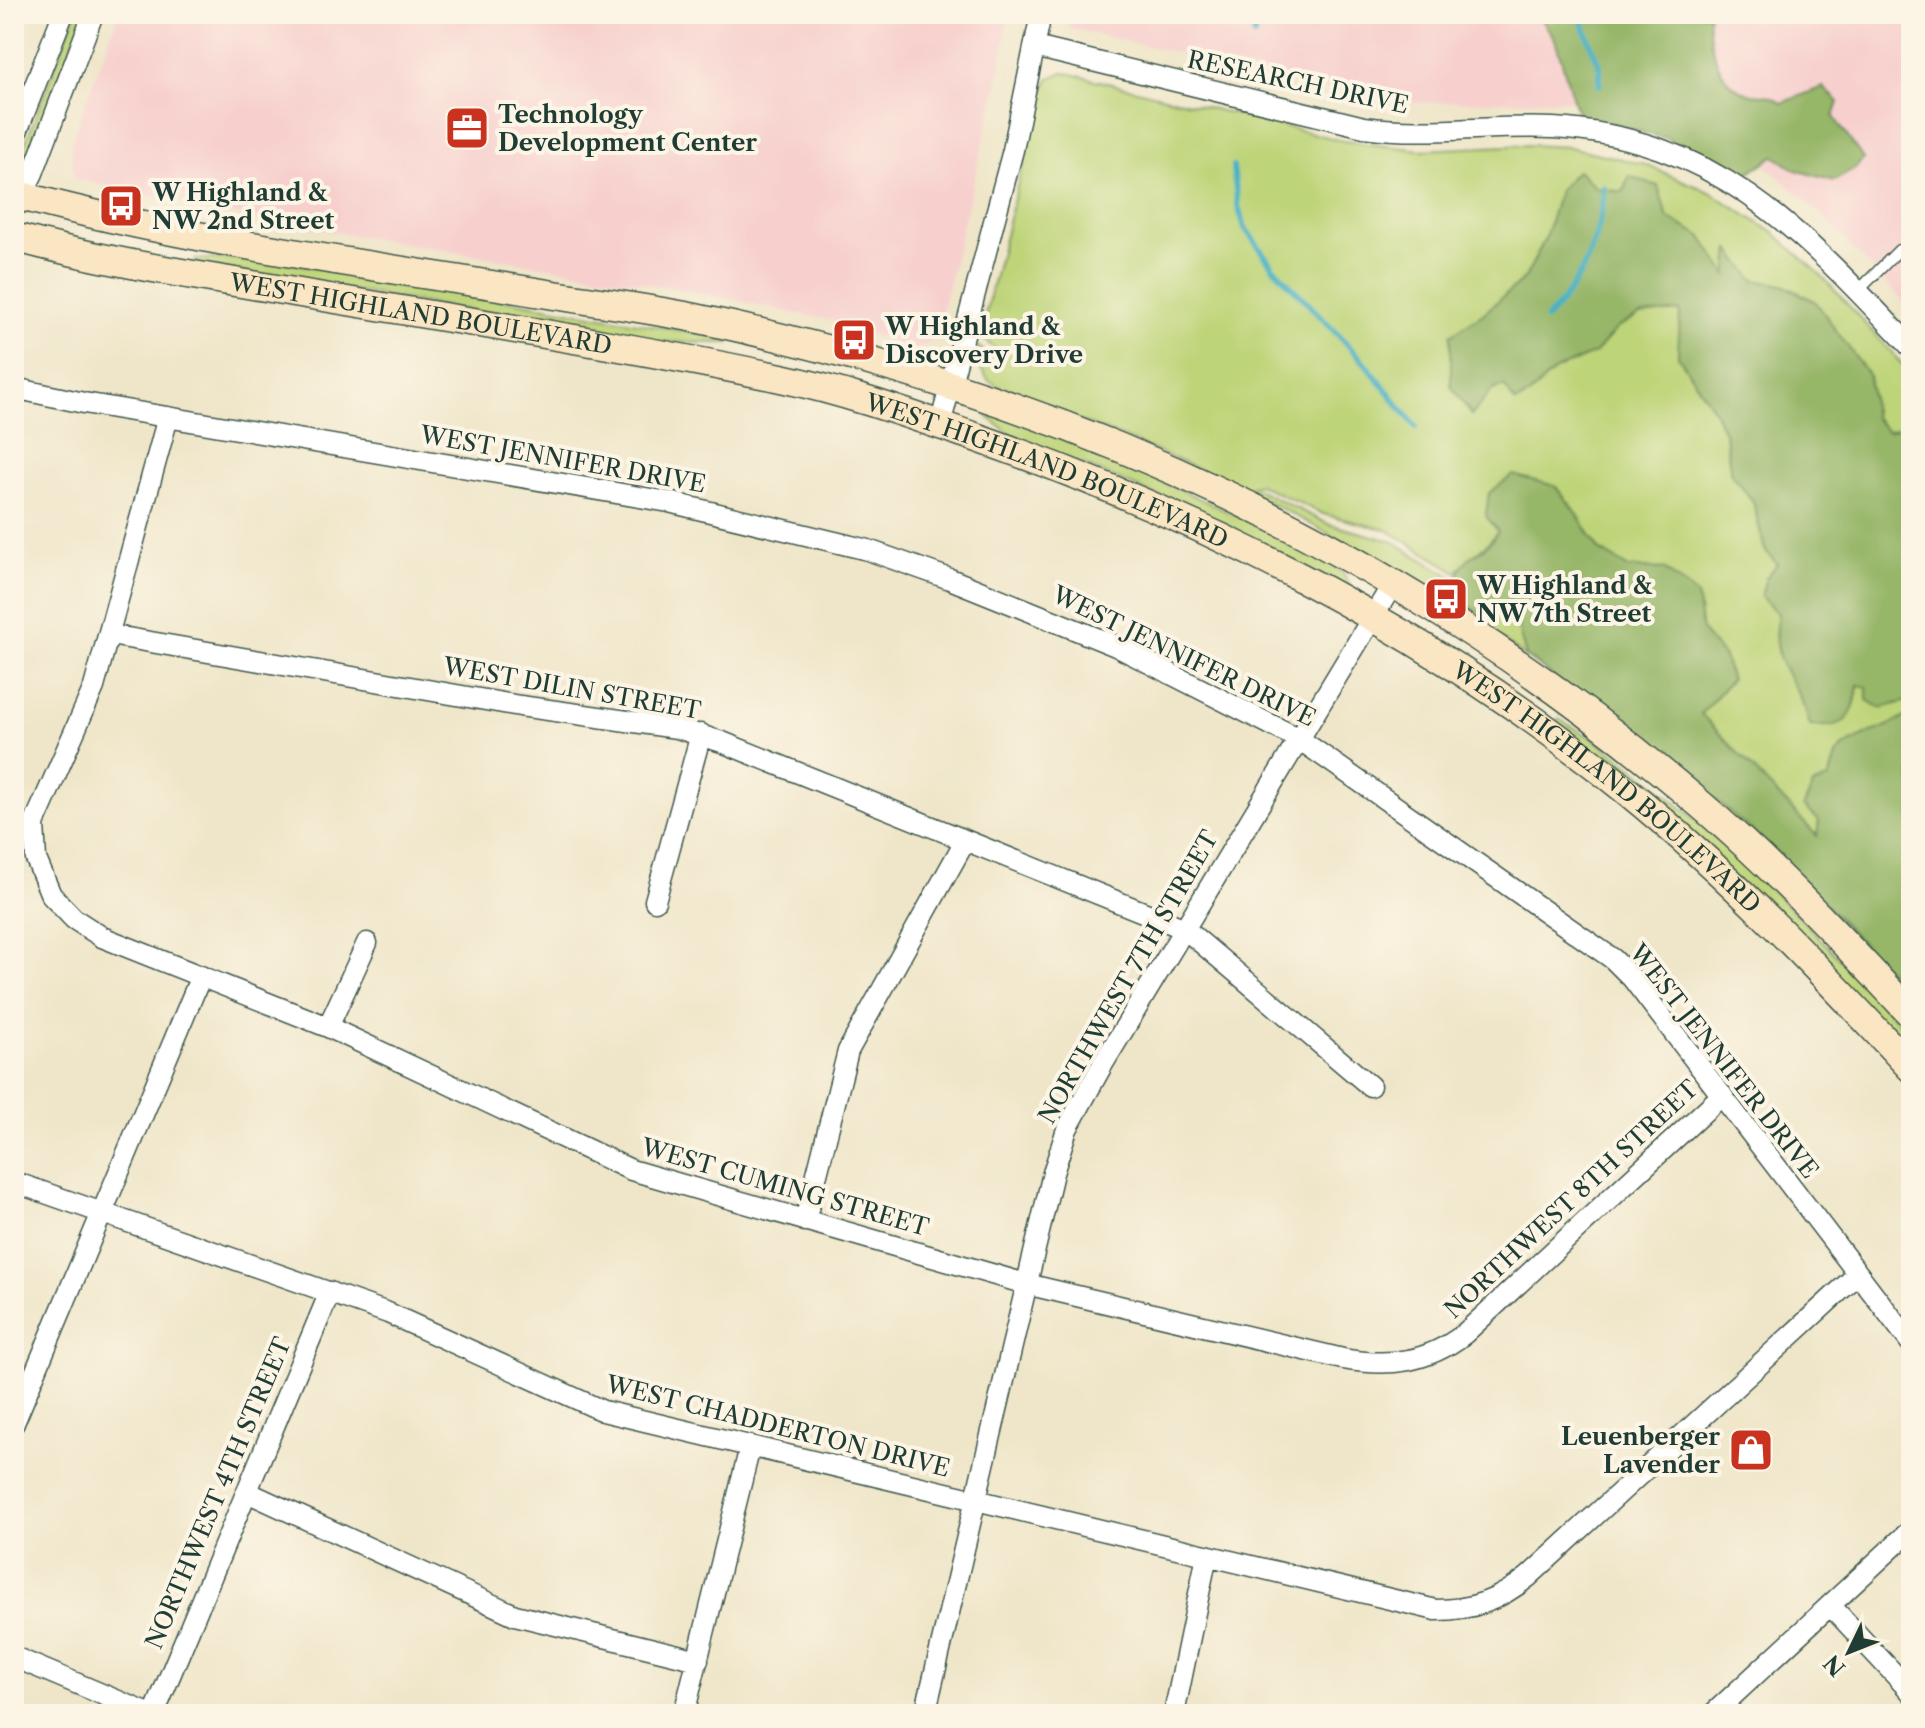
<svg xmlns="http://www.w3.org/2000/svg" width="1925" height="1728" font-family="'Libre Caslon Text',serif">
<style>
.built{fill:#f7d0ce}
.green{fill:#bed478;stroke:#6e8856;stroke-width:2}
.forest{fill:#96b668;stroke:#5a7a4e;stroke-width:2}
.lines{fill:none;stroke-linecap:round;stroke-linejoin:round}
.stream{stroke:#43afc1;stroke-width:6}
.service-casing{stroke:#3e564a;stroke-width:13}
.minor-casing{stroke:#3e564a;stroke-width:23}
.secondary-casing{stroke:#3e564a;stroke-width:31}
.service{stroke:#fff;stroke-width:10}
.minor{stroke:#fff;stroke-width:20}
.secondary{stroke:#fbe6c4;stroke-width:28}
.labels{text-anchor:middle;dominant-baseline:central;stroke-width:8;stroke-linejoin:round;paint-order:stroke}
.street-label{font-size:24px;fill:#1f3d34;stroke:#fcf5e5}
.poi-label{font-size:24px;font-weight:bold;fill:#1f3d34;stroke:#fcf5e5;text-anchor:start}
</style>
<rect width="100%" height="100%" fill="#fcf5e5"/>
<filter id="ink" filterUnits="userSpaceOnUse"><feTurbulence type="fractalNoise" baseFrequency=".0125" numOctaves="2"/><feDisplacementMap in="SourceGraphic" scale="16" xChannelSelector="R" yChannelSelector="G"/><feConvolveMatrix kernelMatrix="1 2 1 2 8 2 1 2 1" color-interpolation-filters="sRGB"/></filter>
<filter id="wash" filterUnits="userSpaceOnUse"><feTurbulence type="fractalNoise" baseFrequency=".006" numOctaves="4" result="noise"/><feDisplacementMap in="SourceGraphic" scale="32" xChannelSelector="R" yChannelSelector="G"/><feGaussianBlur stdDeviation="1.8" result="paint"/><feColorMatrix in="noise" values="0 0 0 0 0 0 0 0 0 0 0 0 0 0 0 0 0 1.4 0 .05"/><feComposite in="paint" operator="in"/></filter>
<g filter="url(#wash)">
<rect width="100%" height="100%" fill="#efe6c9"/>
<path class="built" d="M 118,14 L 1009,14 L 996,91 L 935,339 L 916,350 L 838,322 L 681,289 L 261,220 L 75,179 L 71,143 Z
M 1070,14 L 1911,14 L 1911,310 L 1819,212 L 1765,165 L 1706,132 L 1610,107 L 1565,100 L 1398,103 L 1068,28 Z"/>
<path class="green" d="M 76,14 L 84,14 L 35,139 L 20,165 L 17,164 Z
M 1063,72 L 1344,141 L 1421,150 L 1528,145 L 1569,147 L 1643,164 L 1710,192 L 1774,233 L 1820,274 L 1911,374 L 1911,426 L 1887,431 L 1874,418 L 1869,376 L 1815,301 L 1783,285 L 1754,280 L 1730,251 L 1728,277 L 1701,236 L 1667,217 L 1658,186 L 1629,176 L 1623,192 L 1596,188 L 1578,170 L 1560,189 L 1545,239 L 1525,278 L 1483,314 L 1451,335 L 1451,386 L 1471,414 L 1492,390 L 1505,386 L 1516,402 L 1528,396 L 1555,370 L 1595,353 L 1618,327 L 1640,314 L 1681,311 L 1678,356 L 1714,410 L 1725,434 L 1731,474 L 1753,501 L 1765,550 L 1778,564 L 1766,578 L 1761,597 L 1778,614 C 1766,667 1799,675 1810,725 C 1845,729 1855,720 1858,684 L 1867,686 L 1867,700 L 1881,708 L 1911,700 L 1911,713 C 1893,728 1848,737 1837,754 C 1833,761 1832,771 1829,779 L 1813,785 L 1805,806 L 1819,821 L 1817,837 L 1701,714 L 1731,680 L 1724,657 L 1701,631 L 1696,595 L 1664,569 L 1629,568 L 1599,550 L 1575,510 L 1555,486 L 1513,476 L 1489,493 L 1486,516 L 1498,531 C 1487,549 1469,554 1457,572 L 1387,530 L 1323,514 L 1259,484 L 1251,486 L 1328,524 L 1392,541 L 1457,580 L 1455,593 L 1482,615 L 1498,605 L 1515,615 L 1527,656 L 1695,782 L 1775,851 L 1911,997 C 1741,815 1551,655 1331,535 C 1268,500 1201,469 1134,442 C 1087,422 1032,408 989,381 L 980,368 L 977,346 L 998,360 L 995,349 L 980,336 L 1040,94 L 1050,78 Z
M 235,258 L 267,259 L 730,339 L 729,343 L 657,342 L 195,264 L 195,260 Z
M 988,410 C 1105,454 1217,504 1328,561 L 1342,572 L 1349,584 L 1346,589 L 1174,503 L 1011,435 L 987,416 Z
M 1558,719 C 1610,745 1651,781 1695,819 C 1772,886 1842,960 1911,1035 L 1911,1053 L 1555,723 Z"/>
<path class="forest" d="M 1538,14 L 1709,14 C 1707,42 1718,88 1752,94 C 1766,96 1770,93 1782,103 L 1823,87 L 1839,102 L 1834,117 L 1863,159 L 1855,169 L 1834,181 L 1796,170 L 1774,156 L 1743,176 L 1666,138 L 1578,116 L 1555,39 Z
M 1578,170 L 1596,188 L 1623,192 L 1629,176 L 1658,186 L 1667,217 L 1701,236 L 1727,275 L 1730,250 L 1754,280 L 1783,285 L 1815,301 L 1869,376 L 1874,418 L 1887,431 L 1911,426 L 1911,700 L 1881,708 L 1867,700 L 1867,687 L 1858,685 C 1853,719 1847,729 1810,726 C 1799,675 1766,668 1778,614 L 1761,597 L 1766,578 L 1777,564 L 1765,550 L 1753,501 L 1731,474 L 1725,434 L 1714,410 L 1678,356 L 1680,311 L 1640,315 L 1618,327 L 1595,353 L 1555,370 L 1528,396 L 1515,402 L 1504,386 L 1492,390 L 1472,415 L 1451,386 L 1451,335 L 1483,314 L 1525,278 L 1545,239 L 1560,189 Z
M 1513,475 L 1555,486 L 1575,510 L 1599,550 L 1629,568 L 1664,569 L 1697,595 L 1702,631 L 1724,657 L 1731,680 L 1701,714 L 1817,836 L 1819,821 L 1804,806 L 1813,785 L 1829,779 C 1832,771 1833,761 1837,754 C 1848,737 1893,728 1911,713 L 1911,995 L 1775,851 L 1695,782 L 1526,656 L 1510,600 L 1482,615 L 1454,593 C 1464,543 1477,565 1498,531 L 1486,516 L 1489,493 Z"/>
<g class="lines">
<path class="stream" d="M 1579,14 L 1600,68 L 1600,85
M 1254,35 L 1257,14
M 1233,167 L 1238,206 L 1245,228 L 1273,267 L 1365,363 L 1416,427
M 1546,319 C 1583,282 1601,239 1604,187"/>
</g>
</g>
<g filter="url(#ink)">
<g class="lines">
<g class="service-casing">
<path id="service" d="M 1858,291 L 1899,250"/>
</g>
<g class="minor-casing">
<path id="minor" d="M 1035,47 L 1364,127 C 1428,136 1489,125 1553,128 C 1718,137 1806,236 1911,347
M 14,139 L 63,14
M 17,205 L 33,173 L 93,14
M 14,388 L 84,403 L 669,502 L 868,550 L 950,579 L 1116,646 L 1299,739 L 1613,959 L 1632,978 L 1911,1343
M 168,417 L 94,687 L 34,824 L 36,859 L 51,895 L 74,919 L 102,937 L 328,1027 L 631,1170 L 1026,1284 L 1343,1359 C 1388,1367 1427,1363 1464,1334 L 1722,1095
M 940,425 L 1013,150 L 1041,14
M 110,635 L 520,706 L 677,728 L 722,742 L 1185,929 L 1370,1086
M 655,901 L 701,734
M 328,1027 L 367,943
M 14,1182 L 388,1313 L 603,1411 L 1436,1610 C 1474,1610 1499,1600 1528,1577 L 1858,1274
M 805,1221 L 848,1051 L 965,841
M 14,1423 L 201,976
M 247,1492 L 515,1615 L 698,1660
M 1830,1605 L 1911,1692
M 14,1657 L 149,1714
M 154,1714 L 330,1292
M 684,1714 L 750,1447
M 925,1714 L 1053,1173 L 1067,1129 L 1104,1062 L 1394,582
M 1174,1714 L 1207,1555
M 1713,1714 L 1911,1530"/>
</g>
<g class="secondary-casing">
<g id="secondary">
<path d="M 14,194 C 185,241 372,265 548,294 C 597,302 646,308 695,318 C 1074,398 1405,551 1700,804 C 1775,868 1843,941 1911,1014"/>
<path id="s1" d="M 14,237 C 97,260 181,273 265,287 C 437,317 610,342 781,378 C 847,392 911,415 975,437 C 1209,519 1436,635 1628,792 C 1731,876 1821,971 1911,1068"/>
</g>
</g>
<use href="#service" class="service"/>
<use href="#minor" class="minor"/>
<use href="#secondary" class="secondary"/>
</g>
</g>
<defs>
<g id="office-square" transform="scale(2.3)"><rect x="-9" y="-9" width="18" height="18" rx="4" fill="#c8321e" stroke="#fcf5e5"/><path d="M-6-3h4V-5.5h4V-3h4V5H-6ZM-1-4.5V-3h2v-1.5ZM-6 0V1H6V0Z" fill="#fff"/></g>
<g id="bus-square" transform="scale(2.3)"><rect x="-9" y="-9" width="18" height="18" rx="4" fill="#c8321e" stroke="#fcf5e5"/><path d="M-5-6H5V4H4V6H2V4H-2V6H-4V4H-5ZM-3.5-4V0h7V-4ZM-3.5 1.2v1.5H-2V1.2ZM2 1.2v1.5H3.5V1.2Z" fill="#fff"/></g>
<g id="shop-square" transform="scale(2.3)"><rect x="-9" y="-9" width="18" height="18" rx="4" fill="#c8321e" stroke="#fcf5e5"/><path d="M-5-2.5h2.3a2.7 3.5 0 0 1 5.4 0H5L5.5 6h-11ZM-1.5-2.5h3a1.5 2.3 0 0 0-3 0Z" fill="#fff"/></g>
</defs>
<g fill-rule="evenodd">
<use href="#office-square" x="467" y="128"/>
<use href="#bus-square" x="121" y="206"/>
<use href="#bus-square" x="854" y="340"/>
<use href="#bus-square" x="1446" y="599"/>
<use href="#shop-square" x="1751" y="1450"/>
</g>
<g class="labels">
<g class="street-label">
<text transform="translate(1298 82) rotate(12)">RESEARCH DRIVE</text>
<text stroke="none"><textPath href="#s1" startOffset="414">WEST HIGHLAND BOULEVARD</textPath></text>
<text transform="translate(563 459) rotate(10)">WEST JENNIFER DRIVE</text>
<text stroke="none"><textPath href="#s1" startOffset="1062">WEST HIGHLAND BOULEVARD</textPath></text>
<text transform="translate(1184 656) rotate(26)">WEST JENNIFER DRIVE</text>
<text transform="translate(572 688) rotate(10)">WEST DILIN STREET</text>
<text stroke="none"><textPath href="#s1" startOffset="1710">WEST HIGHLAND BOULEVARD</textPath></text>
<text transform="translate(1128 977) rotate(-60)">NORTHWEST 7TH STREET</text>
<text transform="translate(1724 1061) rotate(52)">WEST JENNIFER DRIVE</text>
<text transform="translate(785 1187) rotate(16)">WEST CUMING STREET</text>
<text transform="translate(1571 1199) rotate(-43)">NORTHWEST 8TH STREET</text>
<text transform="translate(778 1426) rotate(14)">WEST CHADDERTON DRIVE</text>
<text transform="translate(218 1493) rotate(-67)">NORTHWEST 4TH STREET</text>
</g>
<g class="poi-label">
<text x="498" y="114">Technology<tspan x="498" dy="28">Development Center</tspan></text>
<text x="152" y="192">W Highland &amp;<tspan x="152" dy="28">NW 2nd Street</tspan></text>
<text x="885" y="326">W Highland &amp;<tspan x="885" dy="28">Discovery Drive</tspan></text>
<text x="1477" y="585">W Highland &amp;<tspan x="1477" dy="28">NW 7th Street</tspan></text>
<text x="1720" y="1436" text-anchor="end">Leuenberger<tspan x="1720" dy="28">Lavender</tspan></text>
</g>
</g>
<rect width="1925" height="1728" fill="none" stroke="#fcf5e5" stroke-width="48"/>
<g transform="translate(1849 1652) rotate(227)" stroke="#fcf5e5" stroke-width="6" paint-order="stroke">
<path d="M0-6L14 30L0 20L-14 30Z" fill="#1f3d34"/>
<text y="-12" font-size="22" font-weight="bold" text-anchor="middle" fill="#1f3d34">N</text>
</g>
</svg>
